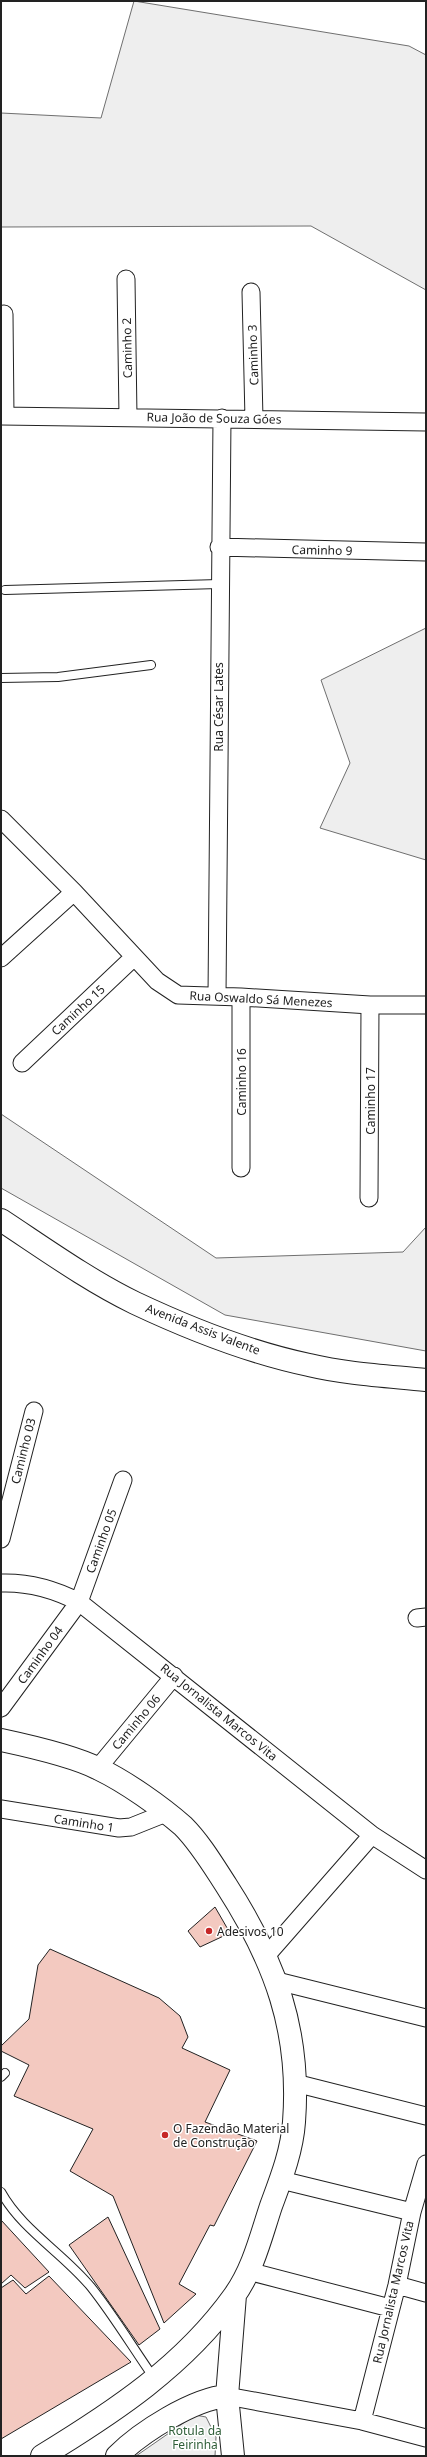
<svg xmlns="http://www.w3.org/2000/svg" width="427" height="2457" font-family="'Noto Sans',sans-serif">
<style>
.green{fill:#eee;stroke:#6f6f6f}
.building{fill:#f3c9c0;stroke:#222}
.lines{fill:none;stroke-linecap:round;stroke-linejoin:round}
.service-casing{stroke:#222;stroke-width:10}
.minor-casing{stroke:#222;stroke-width:19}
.secondary-casing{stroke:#222;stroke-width:24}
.service{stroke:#fff;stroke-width:8}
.minor{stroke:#fff;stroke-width:17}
.secondary{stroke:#fff;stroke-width:22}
.poi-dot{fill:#c62828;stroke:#fff;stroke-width:1.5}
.labels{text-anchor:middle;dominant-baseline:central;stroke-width:3;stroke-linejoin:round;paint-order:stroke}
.street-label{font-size:12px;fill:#222;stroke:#fff}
.poi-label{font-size:12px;fill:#222;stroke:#fff;text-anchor:start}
.park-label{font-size:12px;fill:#2f5e38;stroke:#fff}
</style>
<rect width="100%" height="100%" fill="#fff"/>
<path class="green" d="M 134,1 L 409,46 L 426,55 L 426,290 L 311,226 L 1,227 L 1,113 L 101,118 Z
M 426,628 L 426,860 L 320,828 L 350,763 L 321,680 Z
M 1,1114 L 216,1258 L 403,1252 L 426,1227 L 426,1351 L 225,1315 L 1,1188 Z
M 195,2415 L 206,2417 L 216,2437 L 215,2456 L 136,2456 Z"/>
<path class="building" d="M 215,1907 L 230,1933 L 200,1947 L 188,1931 Z
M 50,1949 L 159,1998 L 180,2016 L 188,2037 L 182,2048 L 230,2070 L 205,2122 L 257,2141 L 214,2226 L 210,2225 L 179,2284 L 196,2294 L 164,2323 L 113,2196 L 70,2171 L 93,2129 L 14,2096 L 29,2065 L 1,2051 L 1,2046 L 29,2019 L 38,1965 Z
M 108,2217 L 160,2329 L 139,2345 L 69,2245 Z
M 1,2220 L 49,2272 L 25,2288 L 11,2275 L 1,2284 Z
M 49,2276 L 131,2362 L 1,2439 L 1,2288 L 13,2280 L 26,2294 Z"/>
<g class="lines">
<g class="service-casing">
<path id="service" d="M 5,590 L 219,584
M 1,678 L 58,677 L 151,665
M 1,2077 L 5,2073
M 1,2192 C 22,2230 63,2253 91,2287 C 114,2316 133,2348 154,2378"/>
</g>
<g class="minor-casing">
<path id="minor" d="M 126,279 L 128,417
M 251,292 L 254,419
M 4,314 L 5,416
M 1,416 L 426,422
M 219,547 L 426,552
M 1,819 L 74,892 L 157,981 L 178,995 L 241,997 L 370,1005 L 426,1005
M 1,958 L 74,892
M 217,996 L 222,418
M 22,1063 L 134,957
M 241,1168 L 241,997
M 369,1198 L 370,1005
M 1,1539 L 34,1411
M 1,1583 C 30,1582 54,1589 79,1602 L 372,1835 L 426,1870
M 417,1618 L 426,1617
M 1,1708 L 79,1602 L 123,1480
M 98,1768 L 174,1676
M 1,1809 L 119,1828 L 131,1827 L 166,1813
M 266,1956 L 372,1835
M 277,1981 L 426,2018
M 295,2083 L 426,2116
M 281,2180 L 412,2212
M 248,2271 L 390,2308
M 397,2285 L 426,2293
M 227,2396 L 362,2421 L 426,2438
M 362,2421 L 397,2285 L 412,2212 L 426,2164"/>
</g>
<g class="secondary-casing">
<path id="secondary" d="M 1,1220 C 45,1249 88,1280 135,1303 C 188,1328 252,1353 309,1365 C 347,1374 387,1376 426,1380
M 1,1740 C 29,1746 74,1756 99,1769 C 126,1782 160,1806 183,1826 C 200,1843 213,1865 226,1885 C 275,1961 301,2031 294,2122 C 292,2151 281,2179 271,2206 C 261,2236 253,2270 234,2296 C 184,2366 114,2412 42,2456
M 117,2456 C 141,2432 193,2399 227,2396
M 233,2456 L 227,2396 L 235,2295"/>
</g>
<use href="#service" class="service"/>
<use href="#minor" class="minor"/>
<use href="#secondary" class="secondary"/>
</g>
<g class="poi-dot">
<circle cx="209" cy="1931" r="4"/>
<circle cx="165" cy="2135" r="4"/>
</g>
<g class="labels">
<g class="street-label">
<text transform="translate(127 348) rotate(-91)">Caminho 2</text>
<text transform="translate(253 355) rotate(-92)">Caminho 3</text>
<text transform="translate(214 418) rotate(1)">Rua João de Souza Góes</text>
<text transform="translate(322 550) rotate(1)">Caminho 9</text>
<text transform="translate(218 707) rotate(-90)">Rua César Lates</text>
<text transform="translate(261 999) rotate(3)">Rua Oswaldo Sá Menezes</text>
<text transform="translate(78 1010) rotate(-43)">Caminho 15</text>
<text transform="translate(241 1082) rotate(-90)">Caminho 16</text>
<text transform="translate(370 1101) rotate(-90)">Caminho 17</text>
<text transform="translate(203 1329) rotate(21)">Avenida Assis Valente</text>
<text transform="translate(23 1451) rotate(-76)">Caminho 03</text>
<text transform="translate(101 1541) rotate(-70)">Caminho 05</text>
<text transform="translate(40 1655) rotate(-54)">Caminho 04</text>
<text transform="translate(219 1712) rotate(39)">Rua Jornalista Marcos Vita</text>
<text transform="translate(136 1722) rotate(-50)">Caminho 06</text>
<text transform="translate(84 1823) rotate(9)">Caminho 1</text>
<text transform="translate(393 2292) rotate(-77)">Rua Jornalista Marcos Vita</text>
</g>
<g class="poi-label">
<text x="217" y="1931">Adesivos 10</text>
<text x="173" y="2128">O Fazendão Material<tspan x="173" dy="14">de Construção</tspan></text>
</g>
<g class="park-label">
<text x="195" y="2430">Rotula da<tspan x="195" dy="14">Feirinha</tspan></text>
</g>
</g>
<rect width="427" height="2457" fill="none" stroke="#222222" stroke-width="4"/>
</svg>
